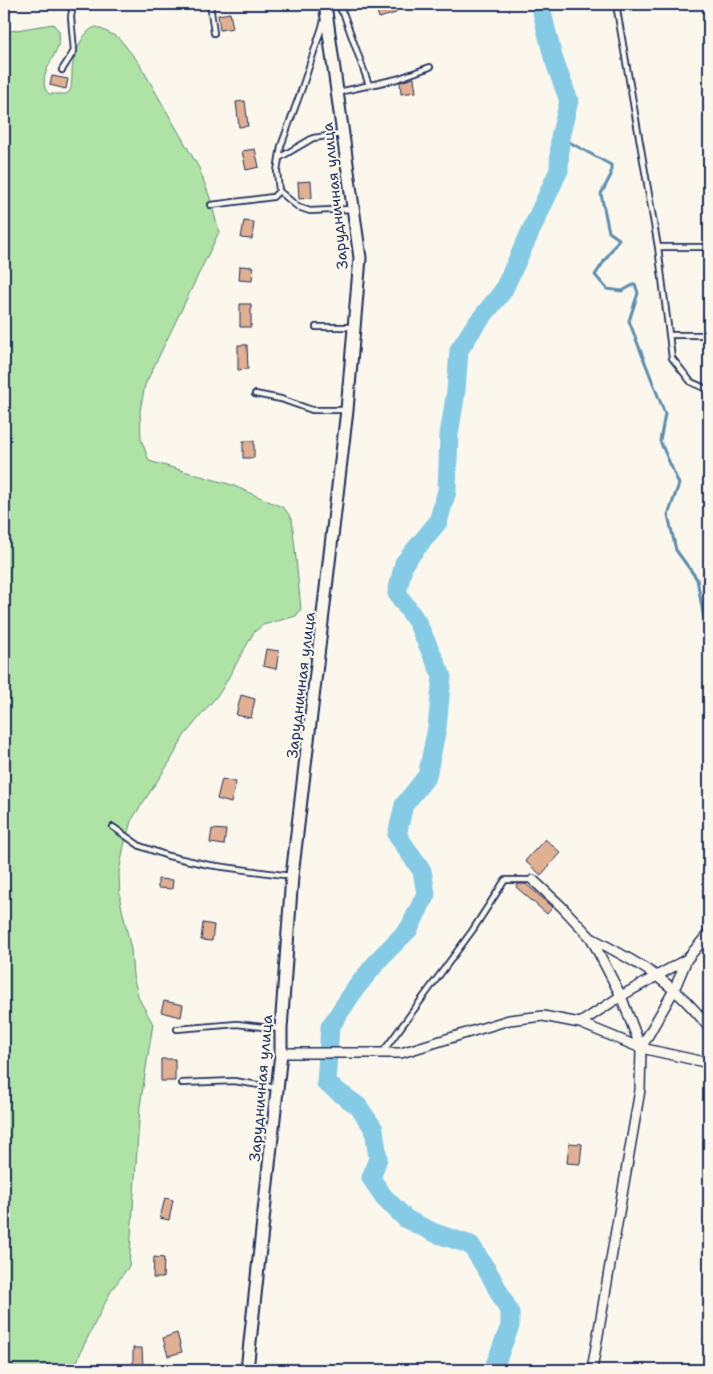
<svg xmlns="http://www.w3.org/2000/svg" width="713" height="1374" font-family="'Shantell Sans',sans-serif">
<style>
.green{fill:#aee3a5;stroke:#648982}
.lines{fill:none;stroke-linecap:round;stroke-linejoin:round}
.stream{stroke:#5b8db0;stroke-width:3}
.river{stroke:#85cbe6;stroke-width:19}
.building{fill:#e1b092;stroke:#1b2f5e}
.service-casing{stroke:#1b2f5e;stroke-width:8}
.minor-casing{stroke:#1b2f5e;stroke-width:12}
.tertiary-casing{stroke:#1b2f5e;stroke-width:15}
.service{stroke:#fbf7ec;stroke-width:4.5}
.minor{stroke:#fbf7ec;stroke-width:9}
.tertiary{stroke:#fbf7ec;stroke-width:11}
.labels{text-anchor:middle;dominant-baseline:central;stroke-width:4;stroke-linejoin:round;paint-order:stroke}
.street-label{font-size:15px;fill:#1b2f5e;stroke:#fbf7ec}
</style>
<rect width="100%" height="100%" fill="#fbf7ec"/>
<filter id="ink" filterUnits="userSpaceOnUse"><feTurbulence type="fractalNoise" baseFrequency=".02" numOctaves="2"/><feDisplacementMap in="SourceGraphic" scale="10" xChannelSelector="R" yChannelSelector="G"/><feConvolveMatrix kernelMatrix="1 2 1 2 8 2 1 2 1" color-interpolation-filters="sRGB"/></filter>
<g filter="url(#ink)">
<path class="green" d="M 53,24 L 59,31 C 59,35 60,39 59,43 C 55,58 35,80 49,94 L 66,94 L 70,91 C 73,82 71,72 73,63 C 76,51 84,28 97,27 L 119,38 L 139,63 L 199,168 L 210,198 L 219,232 L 145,385 L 140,411 L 141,439 L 149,461 L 232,485 L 284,508 L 292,519 L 301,609 L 296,616 L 263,625 L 254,632 L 221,691 L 184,736 L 171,760 L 131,821 L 124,846 L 119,872 L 120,900 L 131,949 L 133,976 L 139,999 L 153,1024 L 140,1106 L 129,1266 L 111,1291 L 82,1349 L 74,1370 L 4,1370 L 4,32 Z"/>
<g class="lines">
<path class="stream" d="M 560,137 L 611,165 L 611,175 L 601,194 L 609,232 L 619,239 L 595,275 L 607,289 L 622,291 L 635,284 L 638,293 L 629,321 L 665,414 L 660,441 L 679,484 L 668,515 L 676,550 L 697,579 L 707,636 L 709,637"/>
<path class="river" d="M 493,1370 L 510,1326 L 510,1313 L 490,1275 L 471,1245 L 435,1233 L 406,1219 L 384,1197 L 371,1178 L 378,1158 L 374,1129 L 358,1106 L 326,1083 L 330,1027 L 355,989 L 381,957 L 409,929 L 426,894 L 422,871 L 397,835 L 404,805 L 427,776 L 437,728 L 442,676 L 417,622 L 397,593 L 404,563 L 438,522 L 447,491 L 449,435 L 456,391 L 459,350 L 474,327 L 503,291 L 559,170 L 560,137 L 569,101 L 553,57 L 540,4"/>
</g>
<path class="building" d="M 380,4 L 394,4 L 396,13 L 379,18 L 375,5 Z
M 230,13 L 233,28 L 220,30 L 218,15 Z
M 52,76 L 68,79 L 66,89 L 50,85 Z
M 414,78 L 416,92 L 401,94 L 400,82 Z
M 245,101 L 248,126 L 239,127 L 236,102 Z
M 255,149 L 259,167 L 246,170 L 242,151 Z
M 311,181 L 312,198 L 299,199 L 298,182 Z
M 244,221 L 254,222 L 252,239 L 241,238 Z
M 240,266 L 253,267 L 252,281 L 239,280 Z
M 240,304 L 251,304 L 251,327 L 240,327 Z
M 238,345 L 247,345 L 248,369 L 238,370 Z
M 243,441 L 254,441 L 254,458 L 243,458 Z
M 266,649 L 279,651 L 276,669 L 263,666 Z
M 241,695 L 255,699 L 251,718 L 236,715 Z
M 222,779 L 236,782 L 231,803 L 217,799 Z
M 212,829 L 226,830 L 224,845 L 210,843 Z
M 545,839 L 561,853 L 541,875 L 525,861 Z
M 158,879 L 173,880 L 172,889 L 158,888 Z
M 518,884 L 526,884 L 553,907 L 547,914 L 516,887 Z
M 203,923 L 214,925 L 212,941 L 201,940 Z
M 164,1001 L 183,1005 L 181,1017 L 161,1012 Z
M 161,1059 L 175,1059 L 175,1081 L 161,1081 Z
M 569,1143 L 582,1144 L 580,1164 L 567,1163 Z
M 165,1198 L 173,1200 L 169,1220 L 160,1218 Z
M 154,1257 L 164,1258 L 163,1278 L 153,1278 Z
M 177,1333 L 182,1352 L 168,1356 L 163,1338 Z
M 133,1348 L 142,1348 L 143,1367 L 133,1368 Z"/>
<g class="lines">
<g class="service-casing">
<path id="service" d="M 210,4 L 214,33
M 337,4 L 344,15 L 369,85
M 616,4 L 658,247 L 672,358 L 691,382 L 709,390
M 324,21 L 301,91 L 281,146 L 277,171 L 279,191 L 298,207 L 310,211 L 352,209
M 62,70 L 74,51 L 71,17 L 73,4
M 339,92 L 397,79 L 430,67
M 279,158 L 313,138 L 342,134
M 211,205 L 273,197 L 279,191
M 658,247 L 709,247
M 316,327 L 353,327
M 669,335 L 703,335 L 709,337
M 255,394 L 281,399 L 312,410 L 346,410
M 113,827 L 140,846 L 168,856 L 209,865 L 291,876
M 177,1029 L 237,1024 L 279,1029
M 382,1053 L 472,931 L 505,880 L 533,880
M 182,1083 L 234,1081 L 277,1088"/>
</g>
<g class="minor-casing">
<path id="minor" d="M 533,880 L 561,906 L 591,938 L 621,996 L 641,1048 L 640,1090 L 592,1370
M 591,938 C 639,963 676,983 709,1028
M 580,1023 L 621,996 L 687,959 L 709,933
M 641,1048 L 674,990 L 687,959
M 281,1053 L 401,1053 L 509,1020 L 543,1016 L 580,1023 L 641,1048 L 709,1063"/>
</g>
<g class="tertiary-casing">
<path id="tertiary" d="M 247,1370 L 281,1053 L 281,1029 L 292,876 L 347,410 L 360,258 L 325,4"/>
</g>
<use href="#service" class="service"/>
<use href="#minor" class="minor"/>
<use href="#tertiary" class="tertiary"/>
</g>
</g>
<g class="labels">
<g class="street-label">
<text transform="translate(335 196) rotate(-96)">Зарудничная улица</text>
<text transform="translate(301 685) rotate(-83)">Зарудничная улица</text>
<text transform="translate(261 1088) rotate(-85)">Зарудничная улица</text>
</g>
</g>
<rect width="713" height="1374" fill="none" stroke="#fbf7ec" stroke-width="20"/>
<rect x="10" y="10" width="693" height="1354" fill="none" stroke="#1b2f5e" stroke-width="2" filter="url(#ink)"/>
</svg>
